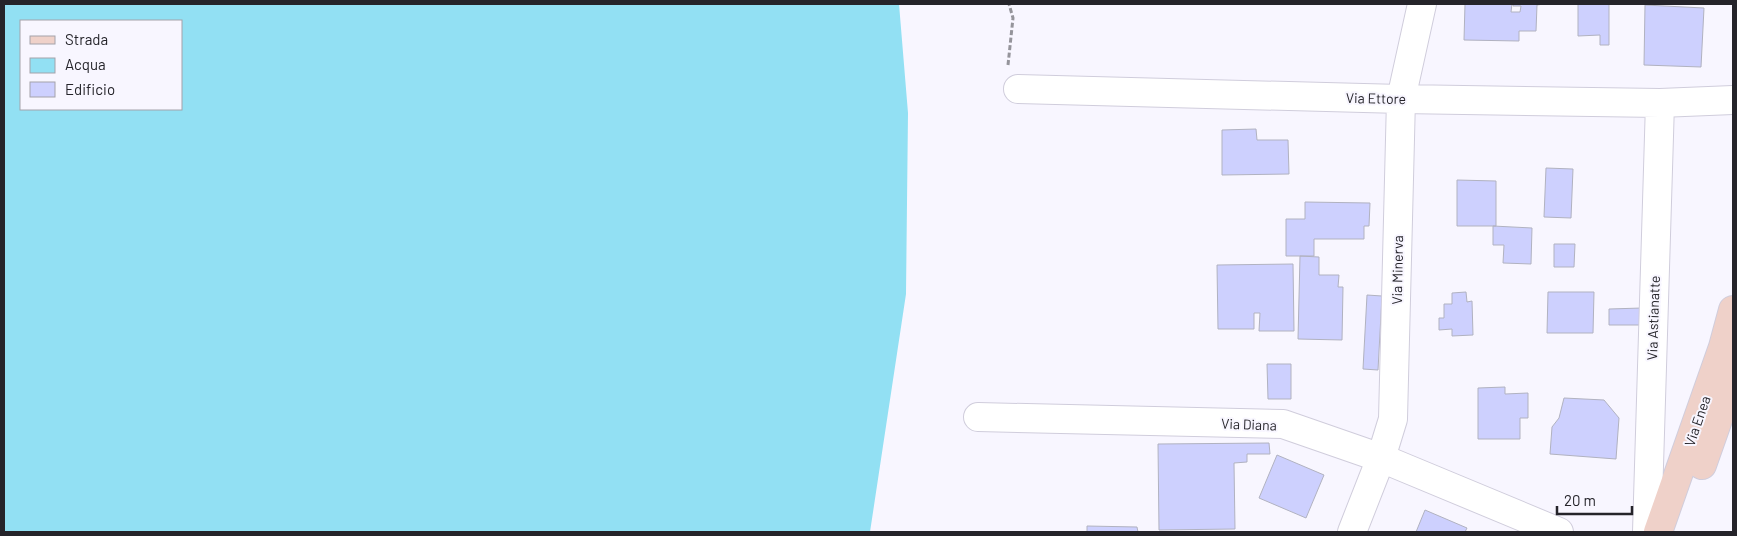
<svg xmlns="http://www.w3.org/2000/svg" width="1737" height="536" font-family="Barlow,sans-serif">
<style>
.water{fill:#92e0f3;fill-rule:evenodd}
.building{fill:#cdd0fe;stroke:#b1b2c0}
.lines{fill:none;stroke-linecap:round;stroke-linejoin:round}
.minor-casing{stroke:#d0cddc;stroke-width:30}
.secondary-casing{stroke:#d0cddc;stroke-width:30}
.path{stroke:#95949b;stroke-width:3;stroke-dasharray:5 2.5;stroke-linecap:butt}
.minor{stroke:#fff;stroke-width:28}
.secondary{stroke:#efd1c9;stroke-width:28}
.labels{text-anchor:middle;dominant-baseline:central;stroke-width:4;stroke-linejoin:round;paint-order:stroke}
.street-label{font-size:14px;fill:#25242a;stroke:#f8f6ff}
</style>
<rect width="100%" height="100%" fill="#f8f6ff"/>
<path class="water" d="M 4,4 L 899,4 L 908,113 L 906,294 L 870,532 L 4,532 ZM 21,21 L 181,21 L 181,109 L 21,109 Z"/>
<path class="building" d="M 1465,4 L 1512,4 L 1511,12 L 1520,12 L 1521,6 L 1513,6 L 1513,4 L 1544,4 L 1537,5 L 1536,31 L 1519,31 L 1519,41 L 1464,40 Z
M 1578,4 L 1609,4 L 1609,45 L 1600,45 L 1600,35 L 1578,36 Z
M 1645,5 L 1704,8 L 1701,67 L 1644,65 Z
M 1256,129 L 1257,140 L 1288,140 L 1289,174 L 1222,175 L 1222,130 Z
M 1546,168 L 1573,169 L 1571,218 L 1544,217 Z
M 1457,180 L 1496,181 L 1496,226 L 1457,226 Z
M 1305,202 L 1370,203 L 1369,226 L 1364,226 L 1364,239 L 1314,239 L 1314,256 L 1286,256 L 1286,219 L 1305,219 Z
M 1493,226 L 1532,228 L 1531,264 L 1503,263 L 1504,245 L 1493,245 Z
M 1554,244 L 1575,244 L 1574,267 L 1554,267 Z
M 1300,256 L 1319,257 L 1319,275 L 1339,275 L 1338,287 L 1343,287 L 1342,340 L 1298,339 Z
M 1293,264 L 1294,331 L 1259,331 L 1260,313 L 1254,313 L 1254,329 L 1218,329 L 1217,265 Z
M 1466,292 L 1467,302 L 1472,301 L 1473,335 L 1452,336 L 1452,329 L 1439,330 L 1439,318 L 1444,318 L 1444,304 L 1452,304 L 1452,293 Z
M 1548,292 L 1594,292 L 1593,333 L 1547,333 Z
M 1367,295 L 1382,296 L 1378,370 L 1363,369 Z
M 1642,308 L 1643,325 L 1609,325 L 1609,309 Z
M 1267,364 L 1291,364 L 1291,399 L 1268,399 Z
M 1505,387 L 1505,394 L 1528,393 L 1528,418 L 1520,418 L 1520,439 L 1478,439 L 1478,388 Z
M 1564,398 L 1604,400 L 1619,418 L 1616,459 L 1550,454 L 1552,427 L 1559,418 Z
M 1269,443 L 1270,454 L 1247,454 L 1247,462 L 1234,463 L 1235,529 L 1159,530 L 1158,444 Z
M 1277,455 L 1324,475 L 1306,518 L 1259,498 Z
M 1425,510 L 1467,528 L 1465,532 L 1416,532 Z
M 1087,526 L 1137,527 L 1138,532 L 1087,532 Z"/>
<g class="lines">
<g class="minor-casing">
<path id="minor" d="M 1018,89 L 1401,99 L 1660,103 L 1733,100
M 978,417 L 1283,424 L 1381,458 L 1559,532
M 1352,532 L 1381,458 L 1393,419 L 1401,99 L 1422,4
M 1647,532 L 1660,103"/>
</g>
<g class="secondary-casing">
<path id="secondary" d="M 1702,465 L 1733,377
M 1658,532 L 1723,347 L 1733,310"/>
</g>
<path class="path" d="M 1008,65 L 1013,18 L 1009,4"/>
<use href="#minor" class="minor"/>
<use href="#secondary" class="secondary"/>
</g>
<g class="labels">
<g class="street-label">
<text transform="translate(1376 98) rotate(1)">Via Ettore</text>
<text transform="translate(1397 270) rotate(-89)">Via Minerva</text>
<text transform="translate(1653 318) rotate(-88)">Via Astianatte</text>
<text transform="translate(1697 421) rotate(-71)">Via Enea</text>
<text transform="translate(1249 424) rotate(2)">Via Diana</text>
</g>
</g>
<rect width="1737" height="536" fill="none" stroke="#25242a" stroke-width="10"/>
<rect x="20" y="20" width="162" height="90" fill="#f8f6ff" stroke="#a4a2aa"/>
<rect x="30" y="36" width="25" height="8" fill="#efd1c9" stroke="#a4a2aa"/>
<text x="65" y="45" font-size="15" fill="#25242a">Strada</text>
<rect x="30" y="58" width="25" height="15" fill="#92e0f3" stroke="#a4a2aa"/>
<text x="65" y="70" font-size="15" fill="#25242a">Acqua</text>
<rect x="30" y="82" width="25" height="15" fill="#cdd0fe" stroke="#a4a2aa"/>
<text x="65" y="95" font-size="15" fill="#25242a">Edificio</text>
<path d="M1557 506v8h75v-8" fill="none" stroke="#25242a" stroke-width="2.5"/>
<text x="1564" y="506" font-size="15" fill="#25242a" stroke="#f8f6ff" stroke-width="4" paint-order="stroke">20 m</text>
</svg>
